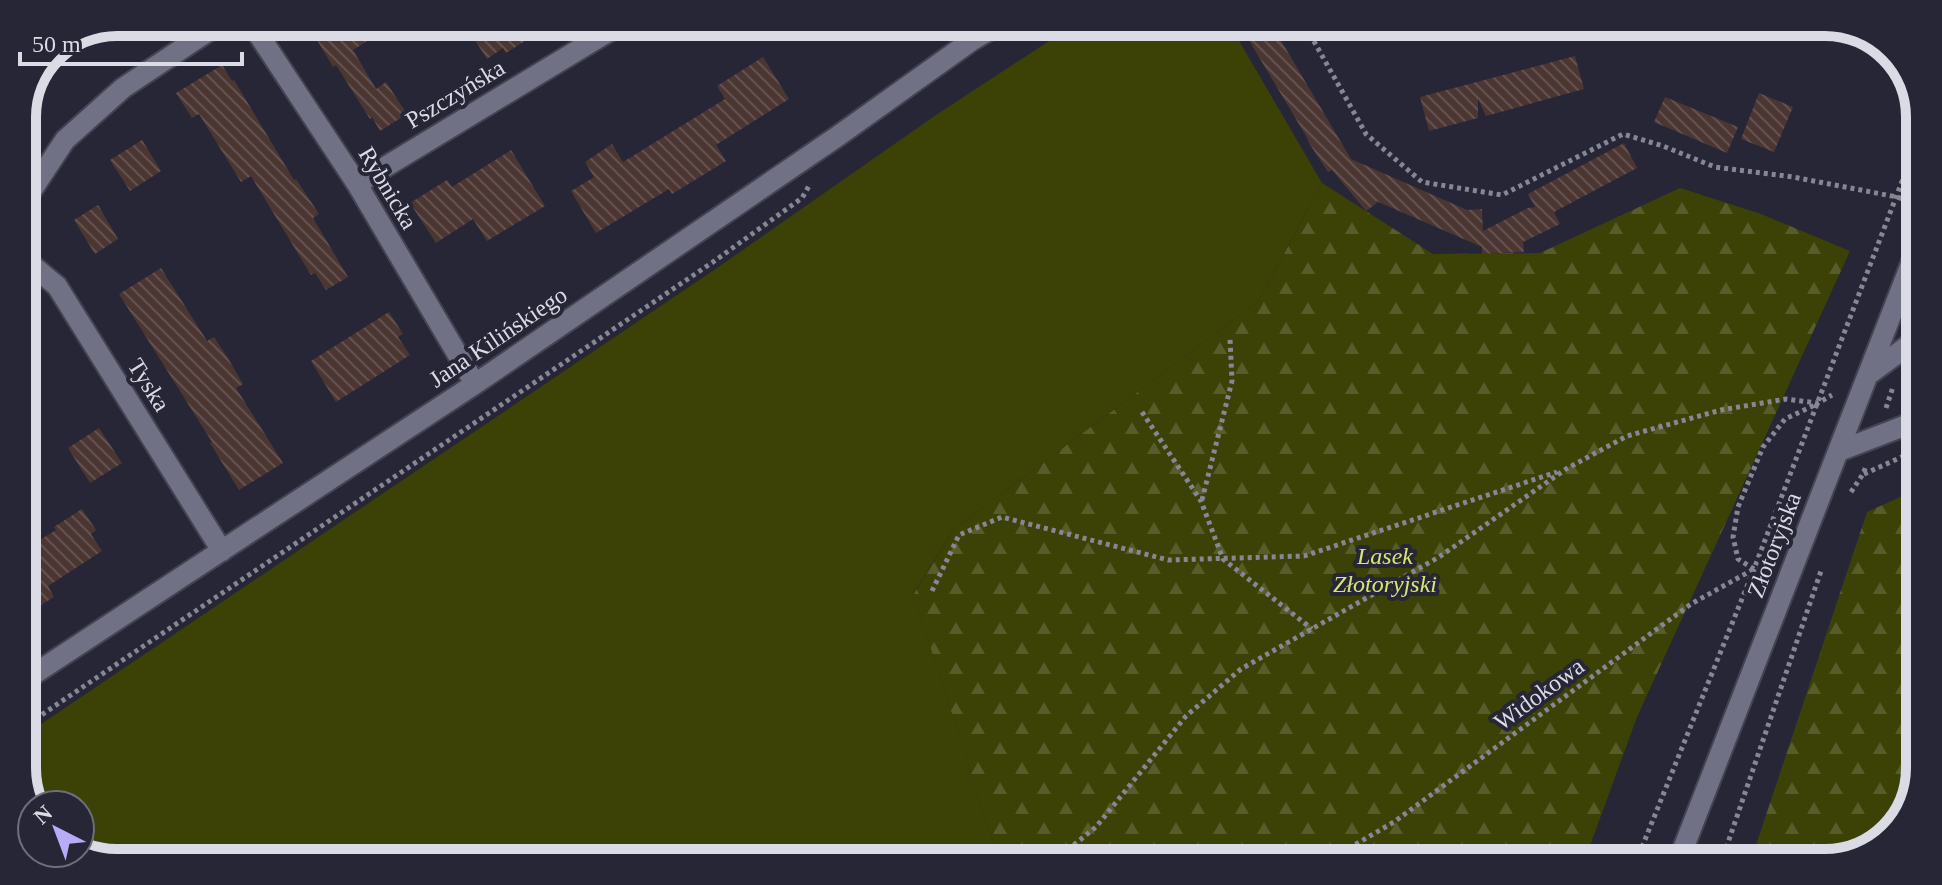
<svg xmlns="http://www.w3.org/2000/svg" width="1942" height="885" font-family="'Times New Roman',serif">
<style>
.forest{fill:url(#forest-firs)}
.garden{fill:#3c4106}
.building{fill:url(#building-back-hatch)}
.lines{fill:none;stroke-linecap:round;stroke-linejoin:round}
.minor-casing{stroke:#454352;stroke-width:24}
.tertiary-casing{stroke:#454352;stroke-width:24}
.path{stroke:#878694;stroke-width:5;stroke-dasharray:4 4;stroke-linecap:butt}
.minor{stroke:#717185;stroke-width:20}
.tertiary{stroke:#717185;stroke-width:20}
.labels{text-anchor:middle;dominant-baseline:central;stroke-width:8;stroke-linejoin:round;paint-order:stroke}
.street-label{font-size:24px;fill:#dbdbe6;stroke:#272637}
.park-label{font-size:24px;font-style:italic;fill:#d9e571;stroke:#272637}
.rim{fill:none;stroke:#dbdbe6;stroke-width:10}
</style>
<defs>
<pattern id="forest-firs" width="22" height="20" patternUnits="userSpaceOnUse" patternTransform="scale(2)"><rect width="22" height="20" fill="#3c4106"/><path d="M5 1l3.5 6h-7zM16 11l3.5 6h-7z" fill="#585c2a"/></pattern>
<pattern id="building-back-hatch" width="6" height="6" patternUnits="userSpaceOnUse" patternTransform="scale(2)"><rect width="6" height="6" fill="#4b3632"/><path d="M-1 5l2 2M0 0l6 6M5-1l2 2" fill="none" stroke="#645250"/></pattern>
</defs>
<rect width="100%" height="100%" fill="#272637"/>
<path class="forest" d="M 1322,183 L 1433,254 L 1540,253 L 1680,188 L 1761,214 L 1850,251 L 1637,717 L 1584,862 L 999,859 L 913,595 L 954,529 L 1258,302 Z
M 1916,490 L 1913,805 L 1878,847 L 1825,863 L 1750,863 L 1867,512 Z"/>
<path class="garden" d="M 1072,26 L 1231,27 L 1322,183 L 1258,302 L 954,529 L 913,594 L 999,859 L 80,856 L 77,853 L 80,853 L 80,805 L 33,805 L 22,774 L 22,737 L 717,268 L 936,115 Z"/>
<path class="building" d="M 320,23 L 356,23 L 367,41 L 353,50 L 376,89 L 386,82 L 407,114 L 380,131 L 372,117 L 370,119 L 336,65 L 333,67 L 317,40 L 327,34 Z
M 464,23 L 536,24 L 552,24 L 506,53 L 503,48 L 487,59 Z
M 1241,27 L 1273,27 L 1351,159 L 1467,210 L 1482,209 L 1483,231 L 1528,208 L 1535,207 L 1528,194 L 1624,143 L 1637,168 L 1554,212 L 1560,224 L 1523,242 L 1524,252 L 1482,254 L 1482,247 L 1376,201 L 1377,203 L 1366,211 L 1332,170 L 1328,172 L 1307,140 L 1309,141 Z
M 1575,56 L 1584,89 L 1486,116 L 1478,99 L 1478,118 L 1429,131 L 1420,97 Z
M 763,57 L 789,99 L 716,145 L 726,161 L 672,194 L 669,189 L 596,233 L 571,191 L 594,177 L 585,162 L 612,144 L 623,162 L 725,99 L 717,86 Z
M 222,65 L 232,81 L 234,80 L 294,180 L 296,179 L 319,214 L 313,218 L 348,277 L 326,290 L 315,273 L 311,275 L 251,176 L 241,182 L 199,114 L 192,118 L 176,93 Z
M 1759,93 L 1793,107 L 1774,152 L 1741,139 Z
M 1665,97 L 1738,127 L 1727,153 L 1654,122 Z
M 142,140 L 161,171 L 130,191 L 110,160 Z
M 511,150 L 545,206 L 487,241 L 473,219 L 436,243 L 410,203 L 447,180 L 452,187 Z
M 98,205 L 118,239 L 95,254 L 74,220 Z
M 161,268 L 207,341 L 214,337 L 229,360 L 243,384 L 236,388 L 283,463 L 239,490 L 210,443 L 212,442 L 119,294 Z
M 389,312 L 403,334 L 398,337 L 410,355 L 336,402 L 311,361 Z
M 99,428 L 122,463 L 90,483 L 68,448 Z
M 82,509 L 96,530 L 91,534 L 102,551 L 48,586 L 54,597 L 22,617 L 22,546 L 25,549 L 56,530 L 54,527 Z"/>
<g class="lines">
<g class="minor-casing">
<path id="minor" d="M 251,23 L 357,184 L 475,384
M 357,184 L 621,24
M 22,205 L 65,140 L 123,88 L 222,22
M 22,257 L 57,286 L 222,551
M 22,682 L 475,384 L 838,136 L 971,41 L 996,26"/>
</g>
<g class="tertiary-casing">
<path id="tertiary" d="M 1868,375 L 1917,339
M 1839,451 L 1917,421
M 1678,862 L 1918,246"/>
</g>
<path class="path" d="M 1306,27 L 1366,134 L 1422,182 L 1502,195 L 1623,134 L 1663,146 L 1715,167 L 1793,177 L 1897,197 L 1919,205
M 1886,408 L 1893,387
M 1142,412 L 1201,501 L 1223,559 L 1312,629
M 1864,474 L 1906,455
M 1851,492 L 1863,474 L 1866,466
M 1202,500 L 1232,381 L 1230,339
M 1754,569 L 1738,559 L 1733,537 L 1738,507 L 1763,447 L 1785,419 L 1817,404
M 932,591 L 959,535 L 1002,517 L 1168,560 L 1304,556 L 1557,472
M 22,728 L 713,262 L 802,198 L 809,186
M 1055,860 L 1096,827 L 1186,716 L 1241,669 L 1439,557 L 1566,469 L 1627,436 L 1721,410 L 1786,399 L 1818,403 L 1832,395
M 1311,861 L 1337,855 L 1394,822 L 1691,604 L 1754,569 L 1765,572
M 1636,862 L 1754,569 L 1919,137
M 1721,863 L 1822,568"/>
<use href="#minor" class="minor"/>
<use href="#tertiary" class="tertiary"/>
</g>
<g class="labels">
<g class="street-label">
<text transform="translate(455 94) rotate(-31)">Pszczyńska</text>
<text transform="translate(388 188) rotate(59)">Rybnicka</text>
<text transform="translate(498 337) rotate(-34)">Jana Kilińskiego</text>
<text transform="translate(149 385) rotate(58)">Tyska</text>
<text transform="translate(1774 545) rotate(-69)">Złotoryjska</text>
<text transform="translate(1539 694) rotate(-36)">Widokowa</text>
</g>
<g class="park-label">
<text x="1385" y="556">Lasek<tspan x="1385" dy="28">Złotoryjski</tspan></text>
</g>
</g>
<path d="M0 0H1942V885H0ZM117 36H1825A81 81 0 0 1 1906 117V768A81 81 0 0 1 1825 849H117A81 81 0 0 1 36 768V117A81 81 0 0 1 117 36Z" fill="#272637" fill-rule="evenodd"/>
<path class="rim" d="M117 36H1825A81 81 0 0 1 1906 117V768A81 81 0 0 1 1825 849H117A81 81 0 0 1 36 768V117A81 81 0 0 1 117 36Z"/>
<g transform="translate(56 829) rotate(318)"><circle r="38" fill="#272637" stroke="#6f6e7d" stroke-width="2"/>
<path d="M0-6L14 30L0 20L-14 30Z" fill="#b8abf7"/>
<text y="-12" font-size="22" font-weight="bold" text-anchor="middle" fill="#dbdbe6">N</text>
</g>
<path d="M20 52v12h222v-12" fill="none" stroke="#dbdbe6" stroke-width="4"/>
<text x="32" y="52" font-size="24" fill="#dbdbe6" stroke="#272637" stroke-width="6" paint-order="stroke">50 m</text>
</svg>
